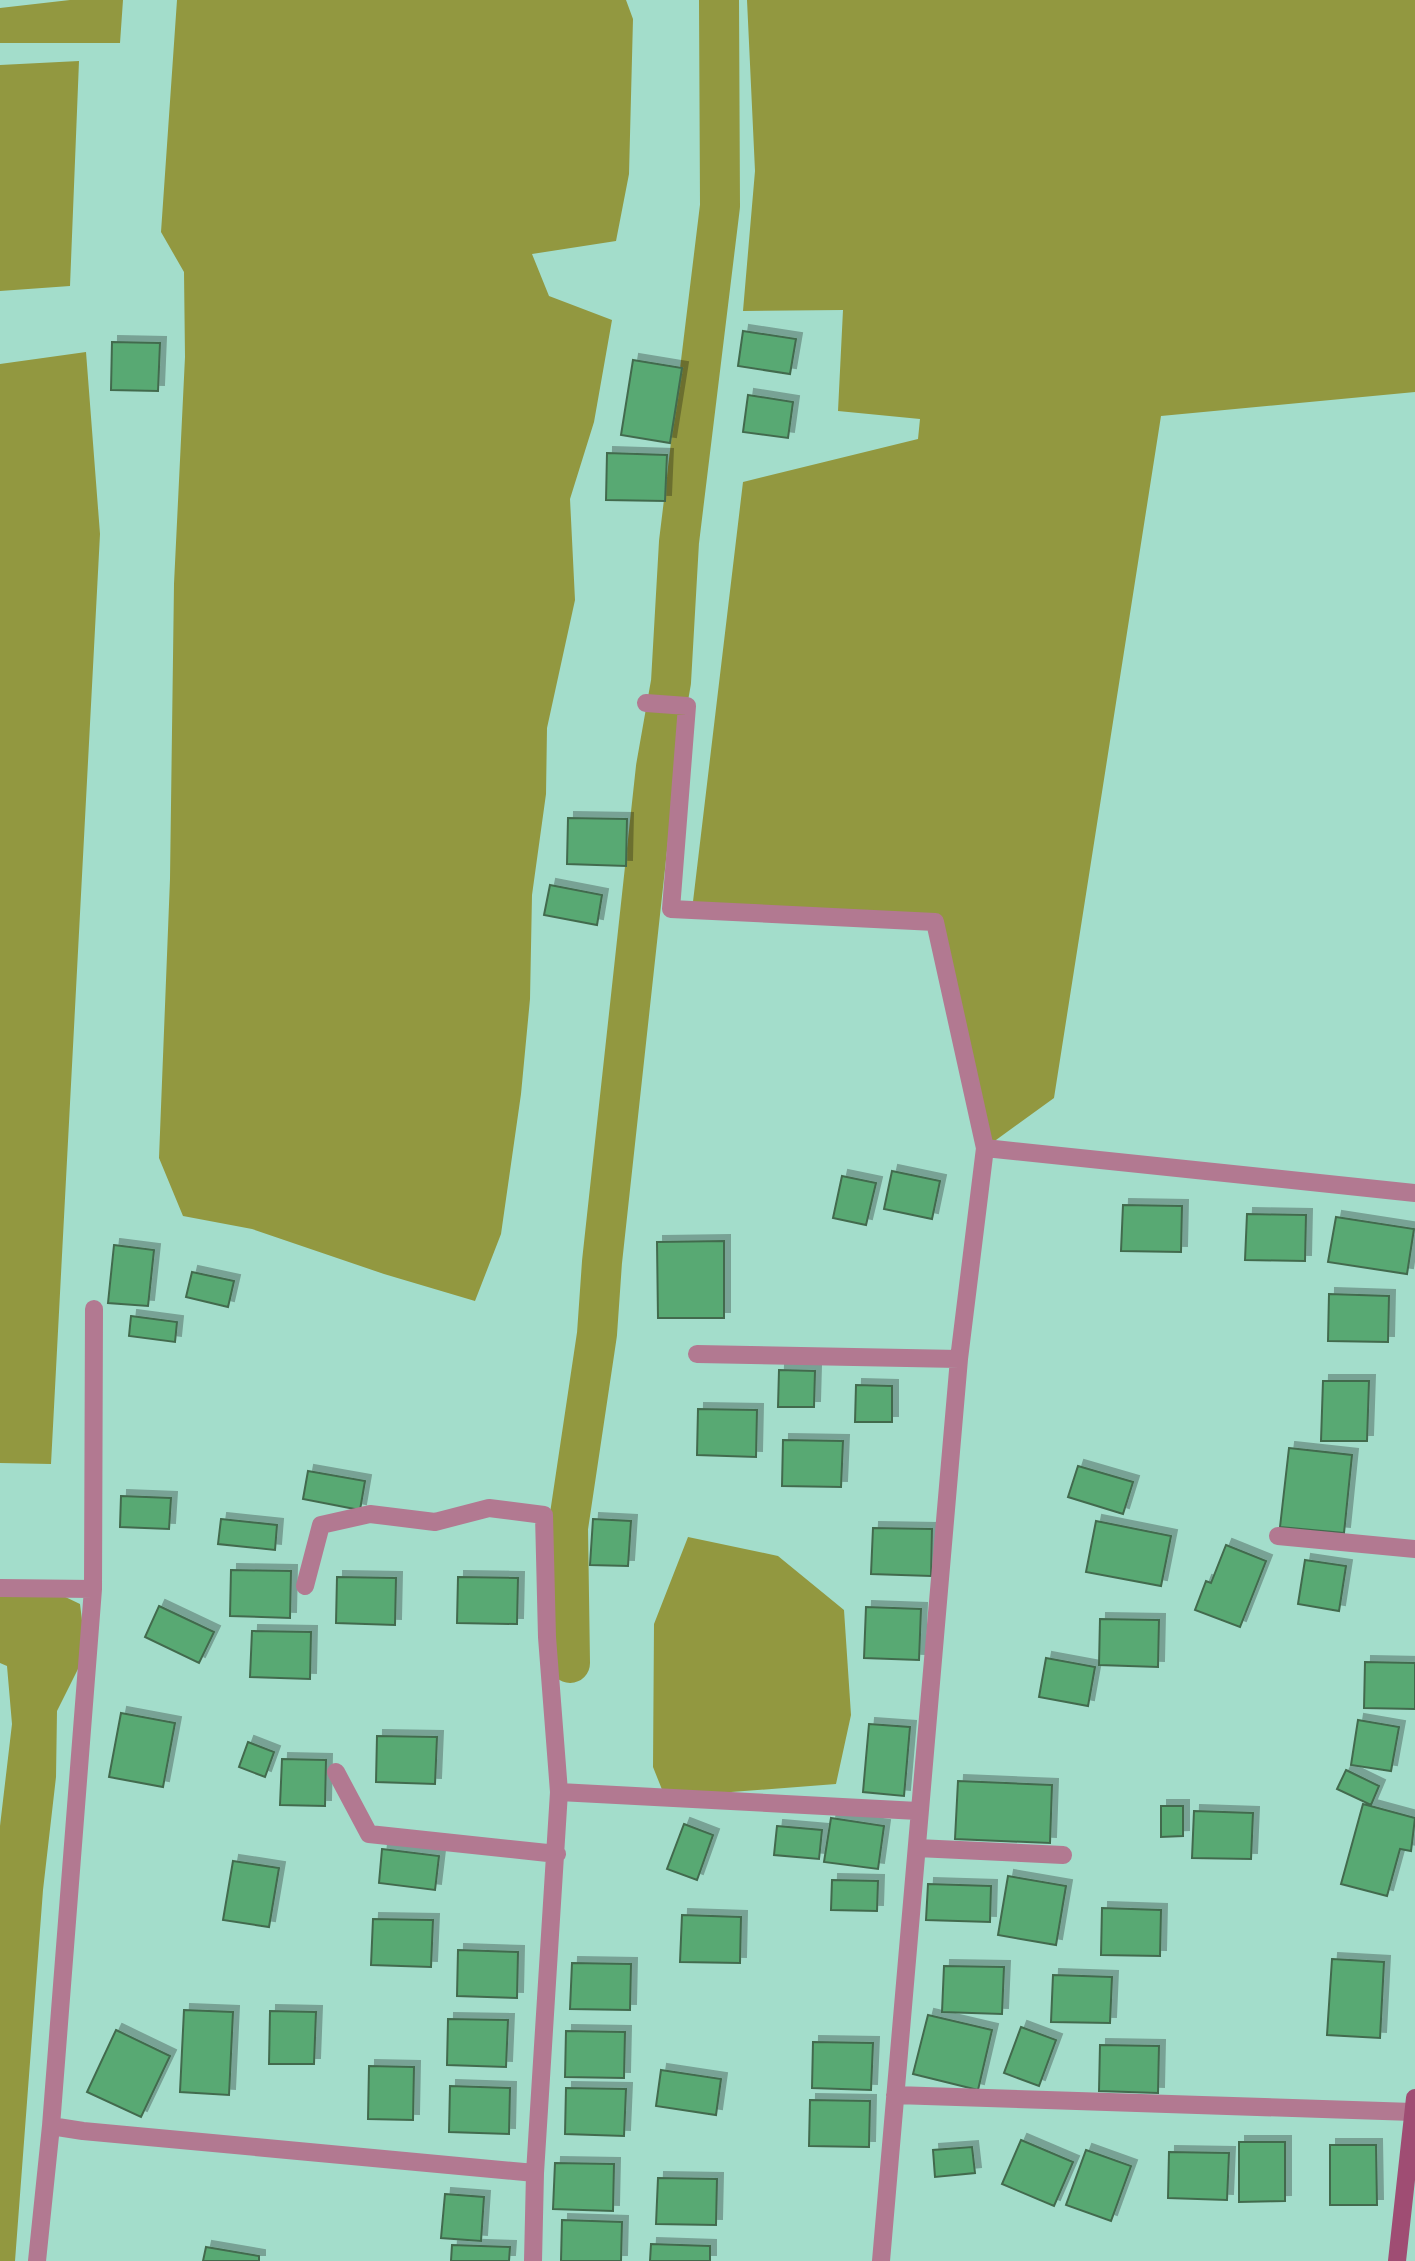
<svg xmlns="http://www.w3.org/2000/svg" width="1415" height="2261" font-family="Spectral,serif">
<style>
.water{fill:#929840}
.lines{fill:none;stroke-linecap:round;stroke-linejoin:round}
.canal{stroke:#929840;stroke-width:40}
.building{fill:#59a973;stroke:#426b4e;stroke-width:2;filter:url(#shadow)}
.minor{stroke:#b27991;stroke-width:18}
.secondary{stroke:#9f4d73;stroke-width:18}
</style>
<defs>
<filter id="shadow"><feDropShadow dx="6" dy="-6" stdDeviation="0" flood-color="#0004"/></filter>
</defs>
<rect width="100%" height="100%" fill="#a3ddcb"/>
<path class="water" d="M 70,0 L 123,0 L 120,43 L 0,43 L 0,8 Z
M 177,0 L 626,0 L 633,19 L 629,174 L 616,241 L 532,254 L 549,296 L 612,320 L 594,422 L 570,499 L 575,600 L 547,728 L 546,794 L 532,895 L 530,999 L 521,1094 L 501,1234 L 475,1301 L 384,1274 L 252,1229 L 183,1216 L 159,1158 L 170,879 L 174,584 L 185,357 L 184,272 L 161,232 Z
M 747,0 L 1415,0 L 1415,392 L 1161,416 L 1054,1098 L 985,1148 L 934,922 L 692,910 L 743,482 L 918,439 L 920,419 L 838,411 L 843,310 L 743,311 L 755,171 Z
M 79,61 L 70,286 L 0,291 L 0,65 Z
M 86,352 L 100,534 L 51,1464 L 0,1463 L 0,364 Z
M 688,1537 L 778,1556 L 844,1610 L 851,1715 L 836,1784 L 665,1797 L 653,1767 L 654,1624 Z
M 0,1592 L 57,1593 L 80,1604 L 86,1653 L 57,1711 L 56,1777 L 43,1890 L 15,2261 L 0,2261 L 0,1826 L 12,1724 L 7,1666 L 0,1663 Z"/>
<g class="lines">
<path class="canal" d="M 570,1663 L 568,1528 L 597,1334 L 602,1262 L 656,767 L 671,682 L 679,542 L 720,206 L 719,0"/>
</g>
<path class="building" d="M 743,331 L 796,339 L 790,374 L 738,366 Z
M 112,342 L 160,343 L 158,391 L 111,390 Z
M 633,360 L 682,368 L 670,443 L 621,435 Z
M 748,395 L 793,402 L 788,438 L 743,432 Z
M 607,453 L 667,455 L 665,501 L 606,500 Z
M 568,818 L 627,819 L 626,866 L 567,864 Z
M 550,885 L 602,895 L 597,925 L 544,915 Z
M 892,1171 L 940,1181 L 932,1219 L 884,1209 Z
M 842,1176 L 876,1183 L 866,1225 L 833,1218 Z
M 1123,1205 L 1182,1206 L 1181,1252 L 1121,1251 Z
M 1247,1214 L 1306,1215 L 1305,1261 L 1245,1260 Z
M 1336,1217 L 1414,1229 L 1407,1274 L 1328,1262 Z
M 724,1241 L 724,1318 L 658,1318 L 657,1242 Z
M 114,1245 L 154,1250 L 148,1306 L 108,1303 Z
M 192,1272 L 234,1281 L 228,1307 L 186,1297 Z
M 1329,1294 L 1389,1296 L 1388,1342 L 1328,1341 Z
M 131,1316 L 177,1322 L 175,1342 L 129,1336 Z
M 779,1370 L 815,1371 L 814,1407 L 778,1407 Z
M 1323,1381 L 1369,1381 L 1367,1441 L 1321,1441 Z
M 856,1385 L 892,1386 L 892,1422 L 855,1422 Z
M 698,1409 L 757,1410 L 756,1457 L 697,1455 Z
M 783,1440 L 843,1441 L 841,1487 L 782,1486 Z
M 1289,1448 L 1352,1455 L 1344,1533 L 1280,1527 Z
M 1078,1466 L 1133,1482 L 1123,1514 L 1068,1497 Z
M 308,1471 L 365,1481 L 360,1510 L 303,1499 Z
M 121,1496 L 171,1498 L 169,1529 L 120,1527 Z
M 221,1519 L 277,1525 L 275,1550 L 218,1544 Z
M 593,1519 L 631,1521 L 628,1566 L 590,1565 Z
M 1096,1521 L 1171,1536 L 1161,1586 L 1086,1572 Z
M 873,1528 L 932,1529 L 931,1576 L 871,1574 Z
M 1226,1545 L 1266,1561 L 1240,1627 L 1195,1610 L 1206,1581 L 1211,1583 Z
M 1305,1560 L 1346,1566 L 1339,1611 L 1298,1604 Z
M 231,1570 L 291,1571 L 290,1618 L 230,1616 Z
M 337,1577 L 396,1578 L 395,1625 L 336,1623 Z
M 458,1577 L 518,1578 L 517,1624 L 457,1623 Z
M 159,1606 L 214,1632 L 199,1663 L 145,1637 Z
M 866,1607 L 921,1609 L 919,1660 L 864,1658 Z
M 1100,1619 L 1159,1620 L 1158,1667 L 1099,1665 Z
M 252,1631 L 311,1632 L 310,1679 L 250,1677 Z
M 1046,1658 L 1095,1667 L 1088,1706 L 1039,1697 Z
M 1365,1662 L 1415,1663 L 1415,1709 L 1364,1708 Z
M 121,1713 L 175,1723 L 163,1787 L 109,1777 Z
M 1358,1720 L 1399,1727 L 1391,1771 L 1351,1765 Z
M 869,1724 L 910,1727 L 904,1796 L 863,1792 Z
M 377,1736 L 437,1737 L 435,1784 L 376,1782 Z
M 248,1742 L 274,1752 L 265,1777 L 239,1767 Z
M 282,1759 L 326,1760 L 325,1806 L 280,1805 Z
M 1346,1770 L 1379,1786 L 1371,1805 L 1337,1789 Z
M 958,1781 L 1052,1785 L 1050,1843 L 955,1839 Z
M 1363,1804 L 1415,1818 L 1411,1851 L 1400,1849 L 1387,1896 L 1341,1884 Z
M 1161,1806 L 1183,1806 L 1183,1836 L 1161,1837 Z
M 1194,1811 L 1253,1813 L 1251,1859 L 1192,1858 Z
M 831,1818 L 884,1826 L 878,1869 L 824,1862 Z
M 684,1824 L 713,1835 L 697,1880 L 667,1869 Z
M 777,1826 L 822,1830 L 819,1859 L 774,1855 Z
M 382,1849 L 439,1856 L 435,1890 L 379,1883 Z
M 233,1861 L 279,1868 L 269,1927 L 223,1920 Z
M 1008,1876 L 1066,1886 L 1056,1945 L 998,1935 Z
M 832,1880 L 878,1881 L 877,1911 L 831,1910 Z
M 928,1884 L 991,1886 L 990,1922 L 926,1920 Z
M 1102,1908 L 1161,1910 L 1160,1956 L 1101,1955 Z
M 682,1915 L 741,1917 L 740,1963 L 680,1962 Z
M 373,1919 L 433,1920 L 431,1967 L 371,1965 Z
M 458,1950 L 518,1952 L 517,1998 L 457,1996 Z
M 1332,1959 L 1384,1962 L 1380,2038 L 1327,2035 Z
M 572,1963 L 631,1964 L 630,2010 L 570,2009 Z
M 944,1966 L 1004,1967 L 1002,2014 L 942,2012 Z
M 1053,1975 L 1112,1977 L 1110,2023 L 1051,2022 Z
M 184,2010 L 233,2012 L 229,2095 L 180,2092 Z
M 270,2011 L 316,2012 L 314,2064 L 269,2064 Z
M 928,2015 L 992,2030 L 978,2090 L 913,2074 Z
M 448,2019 L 508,2020 L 506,2067 L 447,2065 Z
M 1021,2027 L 1056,2040 L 1039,2086 L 1004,2073 Z
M 116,2030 L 170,2056 L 141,2117 L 87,2092 Z
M 566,2031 L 625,2032 L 624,2078 L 565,2077 Z
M 813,2042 L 873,2043 L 871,2090 L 812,2088 Z
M 1100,2045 L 1159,2046 L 1158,2093 L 1099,2091 Z
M 369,2066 L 414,2067 L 413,2120 L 368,2119 Z
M 661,2070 L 721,2079 L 716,2115 L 656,2106 Z
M 450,2086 L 510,2088 L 509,2134 L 449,2132 Z
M 566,2088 L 626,2089 L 624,2136 L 565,2134 Z
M 810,2100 L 870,2101 L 869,2147 L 809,2146 Z
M 1021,2140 L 1073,2162 L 1054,2206 L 1002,2184 Z
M 1239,2142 L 1285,2142 L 1285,2201 L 1239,2202 Z
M 1330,2145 L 1376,2145 L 1377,2205 L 1330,2205 Z
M 972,2147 L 975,2173 L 935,2177 L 933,2150 Z
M 1086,2150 L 1131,2166 L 1111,2221 L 1066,2205 Z
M 1169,2152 L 1229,2153 L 1227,2200 L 1168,2198 Z
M 555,2163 L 614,2164 L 613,2211 L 553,2209 Z
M 658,2178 L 717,2179 L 716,2225 L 656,2224 Z
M 445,2194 L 484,2197 L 481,2241 L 441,2238 Z
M 562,2220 L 622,2222 L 621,2261 L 561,2261 Z
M 651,2244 L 710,2246 L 710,2261 L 650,2261 Z
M 452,2245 L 510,2247 L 509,2261 L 451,2261 Z
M 206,2247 L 259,2256 L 259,2261 L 203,2261 Z"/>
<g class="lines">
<path class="minor" d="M 646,703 L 687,706 L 671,909 L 935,922 L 985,1148 L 959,1359 L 881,2261
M 985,1148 L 1415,1193
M 697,1354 L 959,1359
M 1278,1536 L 1415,1549
M 305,1586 L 321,1525 L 370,1514 L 435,1522 L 489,1508 L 544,1515 L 547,1637 L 559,1792 L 535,2173 L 533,2261
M 0,1588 L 93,1589
M 336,1772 L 369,1834 L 557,1854
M 559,1792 L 918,1811
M 917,1848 L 1063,1855
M 895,2095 L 1413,2112
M 51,2126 L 83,2131 L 535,2173
M 37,2261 L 51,2126 L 93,1589 L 94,1309"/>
<path class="secondary" d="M 1397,2261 L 1415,2098"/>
</g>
</svg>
